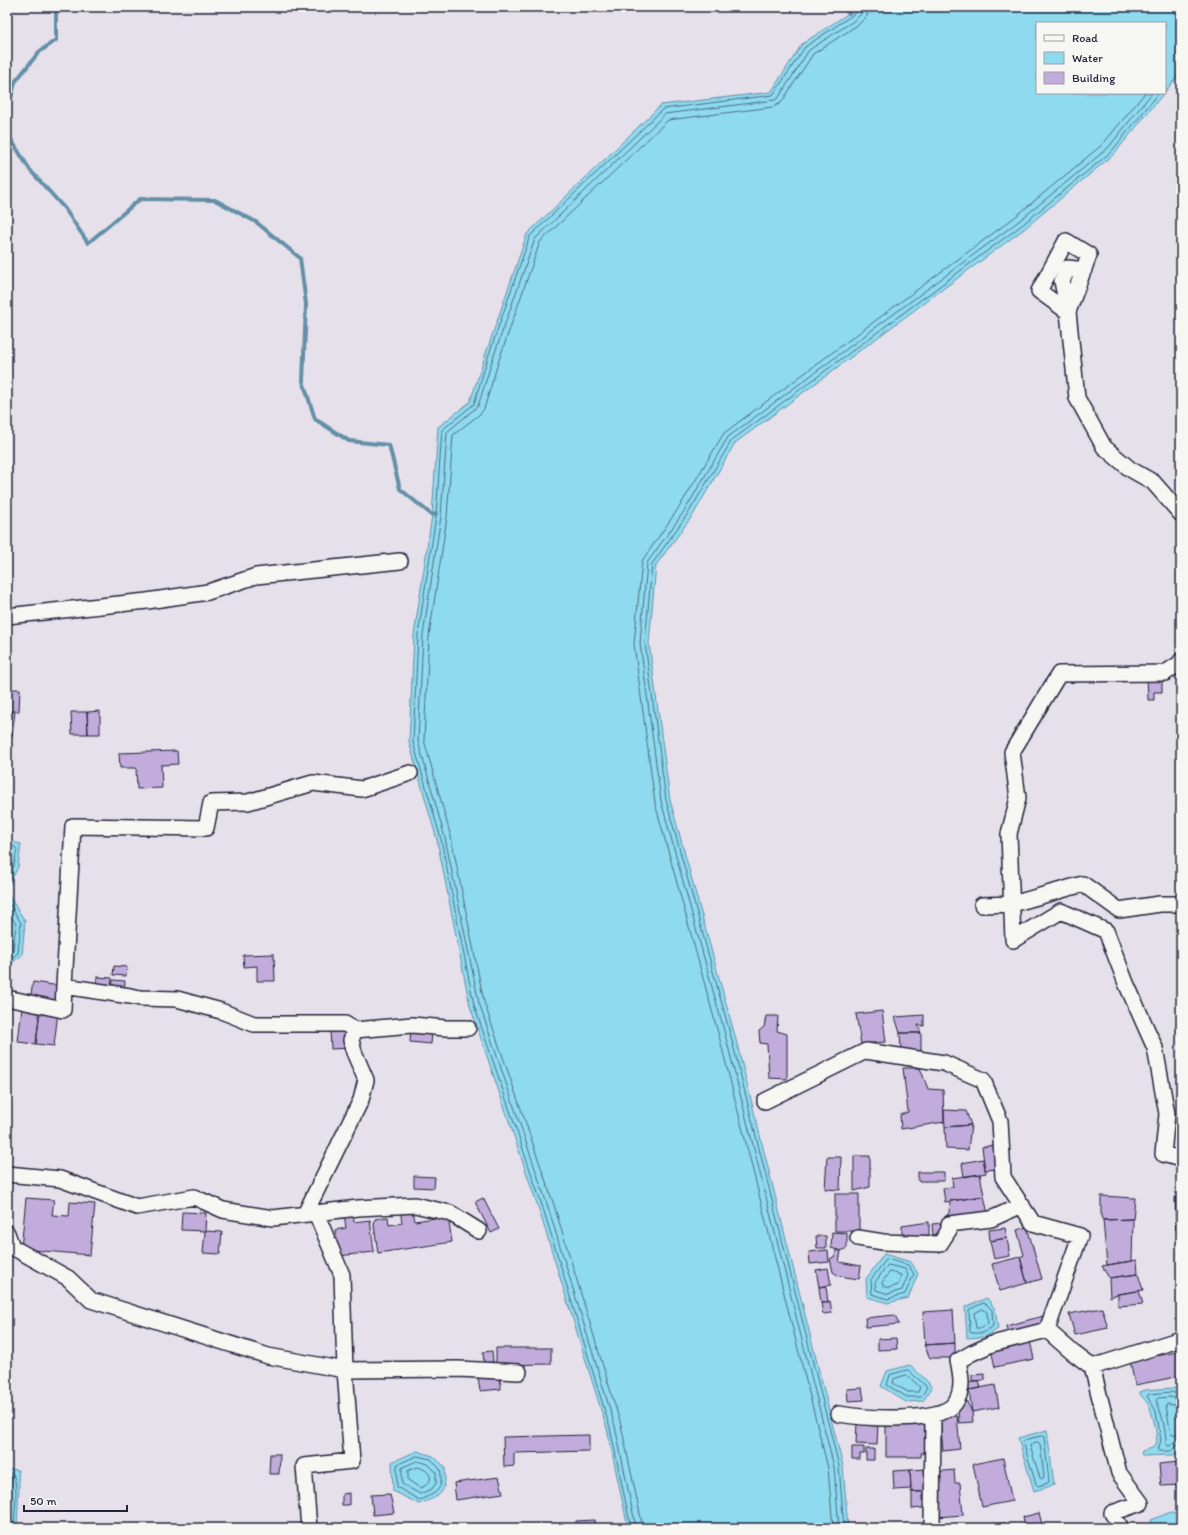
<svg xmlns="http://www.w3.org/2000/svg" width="1188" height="1535" font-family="Itim,sans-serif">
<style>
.water{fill:#8edaef;stroke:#6390a7}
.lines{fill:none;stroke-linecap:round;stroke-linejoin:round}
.shore{stroke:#4d6c83;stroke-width:1}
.stream{stroke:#6390a7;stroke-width:4}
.building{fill:#c2acdb;stroke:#22223b}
.minor-casing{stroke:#22223b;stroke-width:18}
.minor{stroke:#f6f6f2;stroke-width:15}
</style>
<rect width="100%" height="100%" fill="#e6e0eb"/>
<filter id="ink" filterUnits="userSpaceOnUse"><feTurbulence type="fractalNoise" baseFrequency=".025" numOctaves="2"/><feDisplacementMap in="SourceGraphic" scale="8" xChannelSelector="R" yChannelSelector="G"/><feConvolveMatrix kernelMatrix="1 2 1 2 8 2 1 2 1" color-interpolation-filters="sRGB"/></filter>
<g filter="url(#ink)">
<path class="water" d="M 856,7 L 1181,7 L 1181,72 L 1165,92 L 1165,23 L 1037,23 L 1037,93 L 1164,93 L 1114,154 L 1024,229 L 735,443 L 693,515 L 656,565 L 649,643 L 670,800 L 735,1036 L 843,1466 L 848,1528 L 628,1528 L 607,1429 L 539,1210 L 470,1006 L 437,840 L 409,742 L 414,635 L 432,515 L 438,427 L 470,402 L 485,356 L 527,234 L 661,105 L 771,92 L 802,44 L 849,13 Z
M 7,841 L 21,844 L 18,867 L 7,889 Z
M 7,893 L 25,921 L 22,955 L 7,967 Z
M 884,1254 L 911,1262 L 918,1274 L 908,1298 L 888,1303 L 867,1297 L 866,1279 Z
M 987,1298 L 995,1309 L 998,1329 L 984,1337 L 967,1338 L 965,1307 Z
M 910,1365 L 928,1382 L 932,1388 L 923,1401 L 906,1402 L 881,1386 L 887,1371 Z
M 1172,1388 L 1181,1391 L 1181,1443 L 1178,1452 L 1173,1455 L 1143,1456 L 1141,1454 L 1142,1451 C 1147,1449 1154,1449 1156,1444 C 1159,1439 1152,1410 1148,1404 C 1146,1401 1143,1398 1140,1394 L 1140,1392 L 1145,1390 Z
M 1047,1430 L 1054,1485 L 1034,1491 L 1018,1438 Z
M 417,1451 L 433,1456 L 445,1467 C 446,1494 443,1495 419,1504 L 393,1491 L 392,1462 Z
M 7,1469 L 18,1470 L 19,1486 L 17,1528 L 7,1528 Z
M 1181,1511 L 1181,1528 L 1152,1528 L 1151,1520 L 1171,1512 L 1177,1515 Z"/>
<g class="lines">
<path class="shore" d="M 7,845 L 15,847 L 17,849 L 14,866 L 7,880
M 7,900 L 21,923 L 18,953 L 7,962
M 7,910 L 16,924 L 13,950 L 7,956
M 887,1259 L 908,1265 L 914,1274 L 905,1294 L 888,1299 L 872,1294 L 871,1280 Z
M 888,1265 L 905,1269 L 908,1275 L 902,1290 L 888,1294 L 876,1290 L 875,1283 Z
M 890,1272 L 901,1275 L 898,1285 L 889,1288 L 883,1286 L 882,1283 Z
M 984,1303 L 986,1304 L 992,1310 L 993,1326 L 983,1333 L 972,1333 L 970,1332 L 969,1310 Z
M 983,1309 L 987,1312 L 988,1324 L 982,1328 L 976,1328 L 974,1314 Z
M 908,1370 L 927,1387 L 921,1397 L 907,1397 L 887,1385 L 890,1375 Z
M 907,1375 L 920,1387 L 918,1392 L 908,1392 L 893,1383 L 894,1379 Z
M 1181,1395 L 1171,1392 L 1149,1394 L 1147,1396 L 1156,1411 L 1161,1440 L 1158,1451 L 1171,1451 L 1177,1445 L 1181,1444
M 1181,1400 L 1171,1397 L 1158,1398 L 1156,1400 C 1162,1414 1166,1430 1166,1445 L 1170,1446 L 1175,1441 L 1181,1439
M 1181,1406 L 1167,1404 L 1166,1406 L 1171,1434 L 1173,1435 L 1181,1433
M 1042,1436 L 1044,1437 L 1049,1481 L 1048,1483 L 1038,1486 L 1036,1484 L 1023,1442 L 1025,1440 Z
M 1038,1442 L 1040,1444 L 1044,1477 L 1042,1479 L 1040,1478 L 1030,1446 L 1031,1444 Z
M 417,1456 L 431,1459 L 440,1469 C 444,1489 438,1493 419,1500 L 397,1487 L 397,1465 Z
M 417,1461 L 428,1464 L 436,1472 L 436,1483 L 432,1489 L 420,1494 L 402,1484 L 402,1468 Z
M 418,1467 C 432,1471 436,1482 420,1488 L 408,1480 L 408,1471 Z
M 7,1473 L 13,1474 C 19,1485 14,1514 14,1528
M 7,1478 L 10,1479 L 10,1486 L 8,1528
M 631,1528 L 610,1428 L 543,1208 L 474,1005 L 441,839 L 413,742 L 418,635 L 436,516 L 442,430 L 474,404 L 488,357 L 530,236 L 663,109 L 773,95 L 805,47 L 851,16 L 857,11 L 858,7
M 636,1528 L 615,1426 L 548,1207 L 479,1003 L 445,838 L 418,741 L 423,635 L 441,516 L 447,432 L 478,406 L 493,358 L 535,239 L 665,114 L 775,100 L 779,97 L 809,50 L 855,20 L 861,14 L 863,7
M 643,1528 L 621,1425 L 554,1205 L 484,1002 L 451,837 L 424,740 L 429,636 L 447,517 L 453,435 L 480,414 L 484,409 L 499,360 L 540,242 L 668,120 L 773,107 L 781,103 L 813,54 L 859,24 L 867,16 L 869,7
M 833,1528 L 828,1468 L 720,1040 L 655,803 L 634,644 L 642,561 L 680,506 L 724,433 L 1015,217 L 1103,144 L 1145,93
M 839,1528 L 834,1467 L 726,1038 L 661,801 L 640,643 L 647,563 L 685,510 L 728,437 L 1019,221 L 1108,148 L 1152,93
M 844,1528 L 839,1466 L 731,1037 L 666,800 L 645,643 L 652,564 L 689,512 L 732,440 L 1022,225 L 1111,152 L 1159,93"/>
<path class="stream" d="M 842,7 L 849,13
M 7,115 L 15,82 L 39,52 L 56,40 L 56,7
M 7,133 L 30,170 L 65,209 L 88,243 L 140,199 L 215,200 L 256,222 L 300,258 L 306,304 L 303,381 L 315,419 L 349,441 L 389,445 L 400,489 L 432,515 L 436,514"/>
</g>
<path class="building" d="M 7,656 L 9,656 L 10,689 L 7,689 Z
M 1147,677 L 1162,677 L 1162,692 L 1154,692 L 1154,700 L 1148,700 Z
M 7,689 L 20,689 L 19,711 L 7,711 Z
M 7,711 L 15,712 L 12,736 L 7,735 Z
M 100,711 L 100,734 L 88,734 L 87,712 Z
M 71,712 L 87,712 L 88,734 L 72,734 Z
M 177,751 L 178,764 L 161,765 L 162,788 L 137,789 L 136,768 L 120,768 L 119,753 Z
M 274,954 L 275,981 L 257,981 L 257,966 L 244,967 L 243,955 Z
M 114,966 L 127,967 L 126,976 L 113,975 Z
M 97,977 L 112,978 L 111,989 L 96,988 Z
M 113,980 L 125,981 L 124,992 L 112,991 Z
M 33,982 L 60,986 L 58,1005 L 30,1001 Z
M 22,1007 L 40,1009 L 36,1044 L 18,1042 Z
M 40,1009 L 58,1012 L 54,1046 L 36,1044 Z
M 882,1011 L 886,1042 L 861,1044 L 856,1014 Z
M 924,1015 L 924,1026 L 918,1025 L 921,1033 L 900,1033 L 895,1017 Z
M 766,1016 L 778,1016 L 777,1031 L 787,1034 L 787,1079 L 769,1078 L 767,1044 L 760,1043 L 759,1031 L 764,1027 Z
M 411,1027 L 432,1033 L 431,1044 L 410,1042 Z
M 348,1028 L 350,1048 L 331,1049 L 330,1029 Z
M 900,1033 L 921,1033 L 921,1051 L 901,1050 Z
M 903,1068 L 920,1068 L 928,1089 L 943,1090 L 944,1122 L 901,1129 L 900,1115 L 908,1112 Z
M 944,1110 L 966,1111 L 971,1125 L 945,1127 Z
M 971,1125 L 968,1150 L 946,1149 L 945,1127 Z
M 995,1145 L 998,1169 L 985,1170 L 982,1147 Z
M 854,1156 L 870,1156 L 870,1187 L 854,1191 Z
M 827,1157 L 841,1157 L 840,1190 L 825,1189 Z
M 983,1159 L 986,1173 L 964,1177 L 962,1163 Z
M 918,1172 L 944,1172 L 944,1181 L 918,1181 Z
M 980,1174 L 984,1196 L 945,1202 L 943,1188 L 953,1187 L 952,1178 Z
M 414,1176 L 435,1177 L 434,1188 L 414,1187 Z
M 835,1194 L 859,1194 L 859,1231 L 835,1231 Z
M 984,1196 L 988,1214 L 947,1222 L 944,1218 L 949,1213 L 950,1201 Z
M 1101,1196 L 1135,1198 L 1133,1219 L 1103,1220 L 1101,1217 Z
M 26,1198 L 54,1200 L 52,1215 L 69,1216 L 70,1202 L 95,1204 L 90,1255 L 21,1249 Z
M 483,1198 L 499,1229 L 491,1233 L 475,1202 Z
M 1175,1198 L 1181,1198 L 1181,1229 L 1176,1230 Z
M 412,1206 L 415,1221 L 448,1216 L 452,1242 L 378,1253 L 374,1225 L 375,1219 L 388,1217 L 389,1225 L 402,1223 L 400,1208 Z
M 182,1212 L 206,1213 L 205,1231 L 181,1230 Z
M 353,1214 L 354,1222 L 370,1220 L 374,1252 L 338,1256 L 335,1230 L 346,1228 L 344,1215 Z
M 1133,1219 L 1132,1261 L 1107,1265 L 1103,1220 Z
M 929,1222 L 929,1237 L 902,1238 L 902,1226 Z
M 943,1223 L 944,1234 L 933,1235 L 932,1224 Z
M 1027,1227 L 1042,1279 L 1027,1283 L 1020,1257 L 1024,1255 L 1017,1230 Z
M 1005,1228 L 1007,1238 L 990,1241 L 989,1230 Z
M 205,1231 L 222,1232 L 220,1254 L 203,1253 Z
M 832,1232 L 847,1233 L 847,1248 L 841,1251 L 831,1248 Z
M 816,1236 L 826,1236 L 826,1248 L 817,1248 Z
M 1007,1238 L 1010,1256 L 994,1259 L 990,1241 Z
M 828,1250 L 829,1262 L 810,1264 L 809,1252 Z
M 836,1250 L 841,1251 L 839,1262 L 861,1266 L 859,1279 L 839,1276 L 833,1272 L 830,1259 L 835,1256 Z
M 1020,1257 L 1027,1283 L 1000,1291 L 992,1264 Z
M 1137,1260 L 1138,1274 L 1109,1278 L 1102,1266 Z
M 828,1268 L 831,1285 L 819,1287 L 816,1270 Z
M 1138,1274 L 1143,1290 L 1118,1294 L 1110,1297 L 1109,1278 Z
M 826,1286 L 828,1303 L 821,1303 L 819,1287 Z
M 1139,1291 L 1143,1304 L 1118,1306 L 1118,1294 Z
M 830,1301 L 832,1313 L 823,1314 L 821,1303 Z
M 1102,1308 L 1108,1328 L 1075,1335 L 1069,1314 Z
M 953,1310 L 955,1343 L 925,1345 L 923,1312 Z
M 895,1315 L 899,1324 L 866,1327 L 865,1318 Z
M 1047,1315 L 1043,1327 L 1009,1336 L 1006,1326 Z
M 896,1338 L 897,1349 L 878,1350 L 878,1339 Z
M 1030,1341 L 1034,1359 L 995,1367 L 991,1349 Z
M 955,1343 L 955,1358 L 930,1358 L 924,1345 Z
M 496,1348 L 551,1348 L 551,1364 L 496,1365 Z
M 492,1351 L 493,1362 L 484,1363 L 483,1352 Z
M 1181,1351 L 1181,1376 L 1135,1385 L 1130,1361 Z
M 984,1374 L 984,1380 L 972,1381 L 972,1375 Z
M 500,1375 L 501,1389 L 480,1391 L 478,1377 Z
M 972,1381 L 979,1381 L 981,1388 L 969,1390 L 967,1383 Z
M 995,1385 L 999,1407 L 972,1412 L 969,1390 Z
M 862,1388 L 864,1400 L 848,1401 L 847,1389 Z
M 966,1400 L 972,1412 L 973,1422 L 959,1423 L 958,1409 Z
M 957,1416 L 960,1449 L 943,1451 L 940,1417 Z
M 927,1419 L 928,1453 L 921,1453 L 921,1457 L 886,1457 L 886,1423 Z
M 857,1421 L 878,1422 L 877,1445 L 856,1444 Z
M 589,1435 L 589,1451 L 514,1453 L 514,1466 L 504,1467 L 503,1437 Z
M 852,1447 L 864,1447 L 864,1454 L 860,1454 L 860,1459 L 852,1459 Z
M 866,1449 L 874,1449 L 874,1460 L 866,1460 Z
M 270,1454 L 280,1454 L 279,1474 L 269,1474 Z
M 1003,1458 L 1012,1501 L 982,1507 L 973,1464 Z
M 1179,1462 L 1181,1464 L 1181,1485 L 1161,1486 L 1159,1464 Z
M 928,1469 L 929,1491 L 911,1492 L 910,1470 Z
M 910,1470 L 911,1489 L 894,1490 L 893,1471 Z
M 954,1470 L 955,1483 L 960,1483 L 963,1515 L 937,1517 L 934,1472 Z
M 499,1477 L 503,1493 L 456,1500 L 454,1483 Z
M 912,1492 L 923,1492 L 923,1508 L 912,1509 Z
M 349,1493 L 349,1505 L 342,1505 L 342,1494 Z
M 390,1494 L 394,1513 L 373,1515 L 371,1495 Z
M 1039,1513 L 1042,1524 L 1025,1528 L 1023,1517 Z
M 594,1520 L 595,1528 L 576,1528 L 576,1521 Z
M 1005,1523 L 1006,1528 L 992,1528 L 992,1524 Z"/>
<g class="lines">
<g class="minor-casing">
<path id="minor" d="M 1066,241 L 1089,255 L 1068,312 L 1039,291 Z
M 1084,270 L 1068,268 L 1062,281 L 1068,312 L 1077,398 L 1104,447 L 1130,469 L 1153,482 L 1181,514
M 7,616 L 147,601 L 208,592 L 256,576 L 400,561
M 1181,661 L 1179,664 L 1165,673 L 1059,674 L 1012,752 L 1018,798 L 1009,834 L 1013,940 L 1061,911 L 1106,931 L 1126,983 L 1155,1048 L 1167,1114 L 1163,1154 L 1181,1159
M 982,905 L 1012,904 L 1083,884 L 1119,910 L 1160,904 L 1181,904
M 7,998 L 63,1010 L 64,986
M 355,1030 L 345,1024 L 254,1024 L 221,1011 L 177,999 L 140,998 L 130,996 L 64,986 L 73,826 L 206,828 L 211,803 L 248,802 L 313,783 L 362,789 L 410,773
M 765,1101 L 866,1051 L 944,1063 L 983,1080 L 1000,1121 L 1003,1177 L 1033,1223 L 1080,1236 L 1047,1330
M 7,1174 L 60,1179 L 137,1207 L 194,1197 L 223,1210 L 273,1218 L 358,1208 L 415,1205 L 450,1213 L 479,1231
M 305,1214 L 361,1100 L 366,1080 L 354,1052 L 351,1040 L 355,1030 L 412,1025 L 446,1028 L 468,1028
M 7,1233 L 12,1247 L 68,1278 L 91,1300 L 268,1356 L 345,1370 L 458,1369 L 519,1372
M 858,1238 L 883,1242 L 940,1244 L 949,1230 L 949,1224 L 991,1219 L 1022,1205
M 1092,1367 L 1181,1339
M 839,1414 C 862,1418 942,1424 955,1403 C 964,1390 961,1375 958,1361 L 972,1353 L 992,1344 L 1047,1330 L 1072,1352 L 1092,1367 L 1119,1473 L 1141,1503 L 1112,1513 L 1121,1528
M 309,1528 L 304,1466 L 352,1461 L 345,1370 L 342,1275 L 316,1213
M 932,1528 L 933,1415"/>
</g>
<use href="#minor" class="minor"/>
</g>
</g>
<rect width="1188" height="1535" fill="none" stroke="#f6f6f2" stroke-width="24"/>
<rect x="12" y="12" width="1164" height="1511" fill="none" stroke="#22223b" stroke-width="1.5" filter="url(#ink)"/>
<rect x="1036" y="22" width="130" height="72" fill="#f6f6f2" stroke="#a1a1a9"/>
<rect x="1044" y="35" width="20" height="6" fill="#f6f6f2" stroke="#a1a1a9"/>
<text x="1072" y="42" font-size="12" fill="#22223b">Road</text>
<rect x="1044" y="52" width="20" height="12" fill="#8edaef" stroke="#a1a1a9"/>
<text x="1072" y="62" font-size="12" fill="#22223b">Water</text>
<rect x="1044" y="72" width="20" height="12" fill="#c2acdb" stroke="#a1a1a9"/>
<text x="1072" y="82" font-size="12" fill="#22223b">Building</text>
<path d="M24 1505v6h103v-6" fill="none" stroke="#22223b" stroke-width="2"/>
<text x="30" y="1505" font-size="12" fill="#22223b" stroke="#f6f6f2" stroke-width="3" paint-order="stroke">50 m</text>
</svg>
